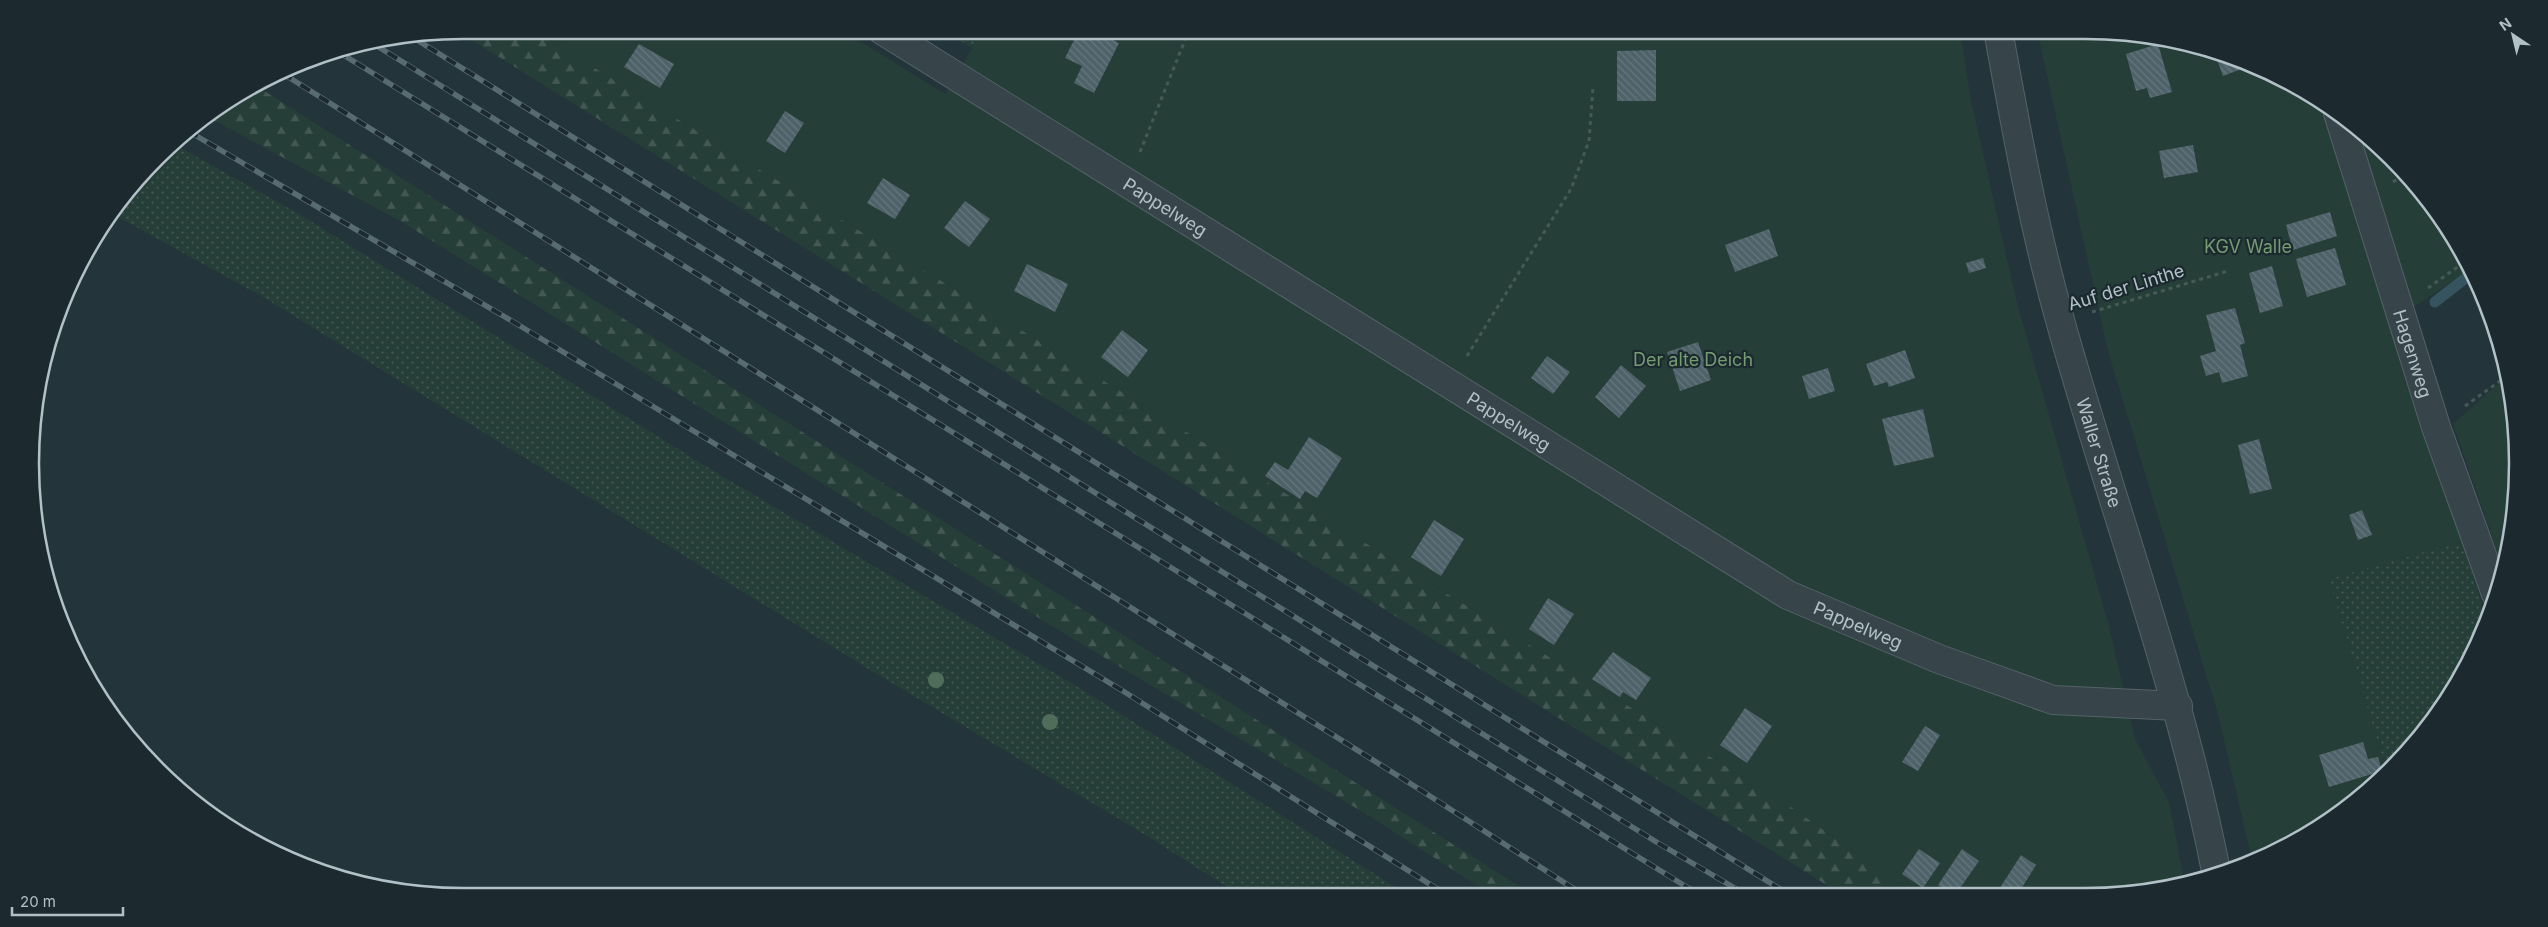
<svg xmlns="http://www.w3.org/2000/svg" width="2548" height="927" font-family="Inter,sans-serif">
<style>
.grass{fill:url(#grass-dots)}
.forest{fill:url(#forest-firs)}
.garden{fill:#263e38}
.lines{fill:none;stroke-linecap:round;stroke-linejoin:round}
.stream{stroke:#36545f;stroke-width:11}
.building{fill:url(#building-back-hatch)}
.street-casing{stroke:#556369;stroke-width:30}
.path{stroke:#455a56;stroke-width:3;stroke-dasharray:4 4;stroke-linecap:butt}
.street{stroke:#37454b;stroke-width:28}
.rail-casing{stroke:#596b72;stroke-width:5.5}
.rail{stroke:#1c2a30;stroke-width:4;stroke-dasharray:11;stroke-linecap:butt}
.tree{fill:#506d59}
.labels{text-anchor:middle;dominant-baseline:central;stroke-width:4.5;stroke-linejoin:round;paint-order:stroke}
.street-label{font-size:18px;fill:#b2c0c7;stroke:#1c2a30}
.park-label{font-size:18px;fill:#749c71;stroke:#1c2a30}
.rim{fill:none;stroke:#b2c0c7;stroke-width:2.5}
</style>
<defs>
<pattern id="grass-dots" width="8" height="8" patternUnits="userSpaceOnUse" patternTransform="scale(1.25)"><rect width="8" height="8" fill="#263e38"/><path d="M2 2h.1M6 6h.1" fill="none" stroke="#435853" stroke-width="1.8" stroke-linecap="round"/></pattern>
<pattern id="forest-firs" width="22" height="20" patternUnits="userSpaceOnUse" patternTransform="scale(1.25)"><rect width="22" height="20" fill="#263e38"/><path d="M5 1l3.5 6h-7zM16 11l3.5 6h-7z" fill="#435853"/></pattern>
<pattern id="building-back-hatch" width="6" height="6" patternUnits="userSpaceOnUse" patternTransform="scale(1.25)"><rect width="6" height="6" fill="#4e6269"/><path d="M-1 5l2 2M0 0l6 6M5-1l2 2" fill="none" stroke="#65777d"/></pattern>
</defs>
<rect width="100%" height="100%" fill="#23343b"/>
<path class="grass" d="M 942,30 L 979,30 L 972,48 Z
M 172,143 L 299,214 L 712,470 L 1078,687 L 1408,895 L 1240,895 L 1144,834 L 867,668 L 263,297 L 111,213 L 120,199 Z
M 2462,541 L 2486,617 L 2460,680 L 2386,770 L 2328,579 Z"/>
<path class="forest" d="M 533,30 L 1132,398 L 1793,808 L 1913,894 L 1841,894 L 457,31 Z
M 258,87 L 1533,895 L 1492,895 L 1371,817 L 1055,628 L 402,222 L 210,118 Z"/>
<path class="garden" d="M 533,30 L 842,30 L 945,94 L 972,48 L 979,30 L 1960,30 L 1971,100 L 2016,299 L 2109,626 L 2135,739 L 2169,802 L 2184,880 L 2141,893 L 1913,894 L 1793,808 L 1132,398 Z
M 2037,30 L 2085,30 L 2196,45 L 2276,75 L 2348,119 L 2410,177 L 2460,246 L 2470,269 L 2389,324 L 2462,541 L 2329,579 L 2386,770 L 2371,789 L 2276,852 L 2252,860 L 2218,714 L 2107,348 Z
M 2507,376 L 2514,407 L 2517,492 L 2504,571 L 2453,424 Z"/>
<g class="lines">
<path class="stream" d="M 2435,302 L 2472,273"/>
</g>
<path class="building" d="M 1079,30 L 1092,30 L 1119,43 L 1094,93 L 1074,83 L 1082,66 L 1065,58 Z
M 639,44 L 674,64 L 660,88 L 624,67 Z
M 2158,44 L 2172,92 L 2150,98 L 2147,88 L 2136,91 L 2126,54 Z
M 1656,50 L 1656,101 L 1617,101 L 1617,51 Z
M 2218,53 L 2252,65 L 2223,76 L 2215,54 Z
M 785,111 L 804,123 L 785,153 L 766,141 Z
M 2193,145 L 2198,172 L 2164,178 L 2159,151 Z
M 883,178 L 910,195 L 895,219 L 867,203 Z
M 965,201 L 990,219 L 969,247 L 944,228 Z
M 2330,212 L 2337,236 L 2293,250 L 2286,225 Z
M 1769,229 L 1778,256 L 1735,272 L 1725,245 Z
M 2335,248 L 2346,285 L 2307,297 L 2296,259 Z
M 1983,258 L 1986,268 L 1969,273 L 1966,263 Z
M 1027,264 L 1068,284 L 1055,312 L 1014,291 Z
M 2272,266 L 2283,306 L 2260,313 L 2249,273 Z
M 2235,308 L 2245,343 L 2240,345 L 2248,376 L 2222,383 L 2219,372 L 2206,376 L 2200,356 L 2216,351 L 2206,315 Z
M 1122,330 L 1148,350 L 1128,377 L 1101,357 Z
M 1698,342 L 1711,380 L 1680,391 L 1667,352 Z
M 1905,350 L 1915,378 L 1889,387 L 1887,382 L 1874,386 L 1866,364 Z
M 1547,356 L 1570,372 L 1553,394 L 1531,378 Z
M 1621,365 L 1646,386 L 1619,418 L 1595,397 Z
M 1828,368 L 1835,391 L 1809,399 L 1802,376 Z
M 1923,409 L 1934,457 L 1894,466 L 1882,419 Z
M 1309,437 L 1342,458 L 1317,498 L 1305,491 L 1300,499 L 1265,476 L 1275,462 L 1288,470 Z
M 2259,439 L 2272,489 L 2250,494 L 2238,445 Z
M 2362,510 L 2372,535 L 2358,540 L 2349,515 Z
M 1434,520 L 1464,539 L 1441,576 L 1411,557 Z
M 1548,598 L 1574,614 L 1554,645 L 1529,629 Z
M 1613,652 L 1651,678 L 1636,700 L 1623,692 L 1620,697 L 1592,679 Z
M 1745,708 L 1772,726 L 1747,763 L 1720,745 Z
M 1925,726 L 1940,735 L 1918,771 L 1902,762 Z
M 2363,742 L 2368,759 L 2378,757 L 2382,771 L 2329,787 L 2319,755 Z
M 1919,849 L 1940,863 L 1923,888 L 1902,874 Z
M 1962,849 L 1979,861 L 1956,894 L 1950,894 L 1938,885 Z
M 2021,855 L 2036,865 L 2018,894 L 1996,894 Z"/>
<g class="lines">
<g class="street-casing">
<g id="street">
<path id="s1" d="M 882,30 L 1788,595 L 1939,659 L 2053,700 L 2178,706"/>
<path id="s2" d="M 1998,30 C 2016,128 2033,225 2060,320 C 2111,504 2179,683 2216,871"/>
<path id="s3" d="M 2338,113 L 2436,427 L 2496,594"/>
</g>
</g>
<path class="path" d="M 1140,152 L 1189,30
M 2393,182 L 2406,173
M 2428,288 L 2466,261
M 2092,312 L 2228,271
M 1467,356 L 1571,189 L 1589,141 L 1593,87
M 2465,406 L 2507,376"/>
<use href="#street" class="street"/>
<g class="rail-casing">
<path id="rail" d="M 409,35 L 1788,894
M 369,41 L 1658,843 L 1745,894
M 337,51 L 1698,894
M 282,73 L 1419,789 L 1582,894
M 188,131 L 512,321 L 1123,691 L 1447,895"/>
</g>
<use href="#rail" class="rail"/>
</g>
<g class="tree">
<circle cx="936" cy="680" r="8"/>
<circle cx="1050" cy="722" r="8"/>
</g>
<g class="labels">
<g class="street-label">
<text stroke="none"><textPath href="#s1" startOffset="334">Pappelweg</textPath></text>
<text transform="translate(2126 287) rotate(-17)">Auf der Linthe</text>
<text stroke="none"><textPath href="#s3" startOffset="252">Hagenweg</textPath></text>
<text stroke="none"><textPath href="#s1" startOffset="739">Pappelweg</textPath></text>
<text stroke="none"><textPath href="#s2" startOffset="435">Waller Straße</textPath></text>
<text stroke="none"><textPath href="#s1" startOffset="1144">Pappelweg</textPath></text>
</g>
<g class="park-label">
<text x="2248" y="246">KGV Walle</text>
<text x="1693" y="359">Der alte Deich</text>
</g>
</g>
<path d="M0 0H2548V927H0ZM463 39H2085A424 424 0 0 1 2509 463V464A424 424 0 0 1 2085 888H463A424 424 0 0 1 39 464V463A424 424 0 0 1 463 39Z" fill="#1c2a30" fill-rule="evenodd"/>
<path class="rim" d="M463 39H2085A424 424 0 0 1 2509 463V464A424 424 0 0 1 2085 888H463A424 424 0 0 1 39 464V463A424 424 0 0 1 463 39Z"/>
<g transform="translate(2513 35) rotate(325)" stroke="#1c2a30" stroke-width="4" paint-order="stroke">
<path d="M0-4L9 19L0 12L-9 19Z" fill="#b2c0c7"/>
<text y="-8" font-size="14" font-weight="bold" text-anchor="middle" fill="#b2c0c7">N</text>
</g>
<path d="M12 907v8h111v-8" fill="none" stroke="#b2c0c7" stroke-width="2.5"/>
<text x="20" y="907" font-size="15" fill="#b2c0c7" stroke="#1c2a30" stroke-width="4" paint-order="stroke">20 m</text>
</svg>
